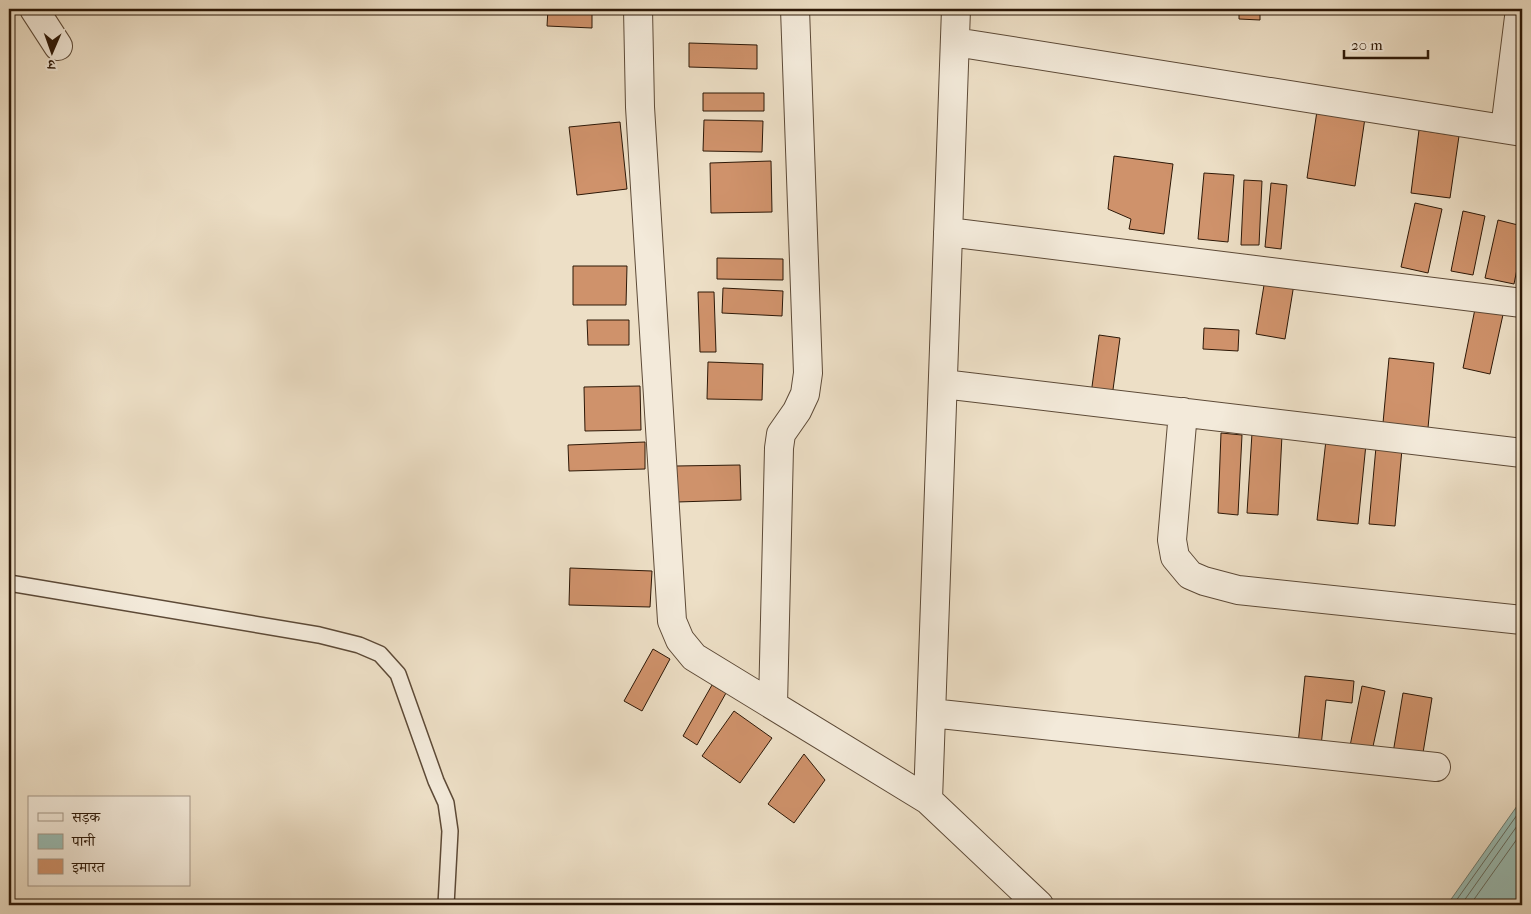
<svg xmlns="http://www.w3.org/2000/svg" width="1531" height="914" font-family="'IM FELL French Canon','Noto Serif Devanagari',serif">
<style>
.water{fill:#99bdb5;stroke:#6e7b6f}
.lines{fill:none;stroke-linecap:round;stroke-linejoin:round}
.shore{stroke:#636a5e;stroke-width:1}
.building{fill:#cf926b;stroke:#2d1807}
.service-casing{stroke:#5d4a37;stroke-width:18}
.minor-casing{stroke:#5d4a37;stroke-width:30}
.service{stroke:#f3eada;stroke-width:15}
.minor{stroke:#f3eada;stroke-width:28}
</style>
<rect width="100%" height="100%" fill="#eddfc6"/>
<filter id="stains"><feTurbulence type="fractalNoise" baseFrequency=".004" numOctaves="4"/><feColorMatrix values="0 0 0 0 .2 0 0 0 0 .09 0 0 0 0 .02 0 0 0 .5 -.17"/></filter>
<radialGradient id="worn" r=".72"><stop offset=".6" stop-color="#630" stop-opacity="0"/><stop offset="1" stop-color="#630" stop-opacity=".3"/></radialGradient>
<path class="water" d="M 1522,799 L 1522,905 L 1447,905 Z"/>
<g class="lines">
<path class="shore" d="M 1453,905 L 1522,808
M 1461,905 L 1522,819
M 1470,905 L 1522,832"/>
</g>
<path class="building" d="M 548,9 L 592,9 L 592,28 L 547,26 Z
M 1239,9 L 1260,9 L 1260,20 L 1239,19 Z
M 689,43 L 757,45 L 757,69 L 689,67 Z
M 703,93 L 764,93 L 764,111 L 703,111 Z
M 1317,111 L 1365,118 L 1355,186 L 1307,178 Z
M 704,120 L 763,121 L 762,152 L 703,151 Z
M 620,122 L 627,189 L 577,195 L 569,127 Z
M 1419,130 L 1459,136 L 1450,198 L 1411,193 Z
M 1114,156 L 1173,164 L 1164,234 L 1129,229 L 1131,219 L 1108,209 Z
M 771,161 L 772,212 L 711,213 L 710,163 Z
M 1204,173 L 1234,175 L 1228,242 L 1198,239 Z
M 1244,180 L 1262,181 L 1259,245 L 1241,245 Z
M 1271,183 L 1287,185 L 1281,249 L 1265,247 Z
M 1415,203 L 1442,209 L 1428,273 L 1401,267 Z
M 1463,211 L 1485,216 L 1473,275 L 1451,271 Z
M 1498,220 L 1522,226 L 1522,244 L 1514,284 L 1485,278 Z
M 717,258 L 783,259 L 783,280 L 717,279 Z
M 573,266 L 627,266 L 626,305 L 573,305 Z
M 1265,279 L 1294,284 L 1285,339 L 1256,334 Z
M 723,288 L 783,291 L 782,316 L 722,313 Z
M 698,292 L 714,292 L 716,352 L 700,352 Z
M 1476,304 L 1504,310 L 1490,374 L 1463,368 Z
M 587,320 L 629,320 L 629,345 L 588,345 Z
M 1204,328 L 1239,330 L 1238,351 L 1203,349 Z
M 1099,335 L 1120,338 L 1112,397 L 1091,394 Z
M 1389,358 L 1434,363 L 1428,428 L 1383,423 Z
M 708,362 L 763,364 L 762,400 L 707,399 Z
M 640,386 L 641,430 L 585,431 L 584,387 Z
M 1221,433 L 1242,435 L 1238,515 L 1218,513 Z
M 1252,433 L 1282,435 L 1278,515 L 1247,513 Z
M 1326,440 L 1366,444 L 1358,524 L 1317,520 Z
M 645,442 L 645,469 L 569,471 L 568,445 Z
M 1376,447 L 1402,449 L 1395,526 L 1369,524 Z
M 740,465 L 741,500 L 677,502 L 676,466 Z
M 570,568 L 652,571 L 650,607 L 569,605 Z
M 653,649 L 670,659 L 642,711 L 624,701 Z
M 1305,676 L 1354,681 L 1352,703 L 1326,700 L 1321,746 L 1298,744 Z
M 712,685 L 726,693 L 697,745 L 683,736 Z
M 1362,686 L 1385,691 L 1372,751 L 1350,746 Z
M 1403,693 L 1432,698 L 1422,759 L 1393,753 Z
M 734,711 L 772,738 L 740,783 L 702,756 Z
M 804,754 L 825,780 L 794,823 L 768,804 Z"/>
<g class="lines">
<g class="service-casing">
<path id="service" d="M 9,583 L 319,635 L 359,645 L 380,654 L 398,674 L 436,781 L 446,803 L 450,831 L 446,905"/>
</g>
<g class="minor-casing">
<path id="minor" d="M 34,9 L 58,46
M 638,9 L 640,107 L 672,621 L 680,640 L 694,657 L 928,800
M 956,9 L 928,800 L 1039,905
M 955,42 L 1522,132
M 1505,129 L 1520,9
M 948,232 L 1522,303
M 943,384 L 1522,453
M 1183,412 L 1172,540 L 1175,557 L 1190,575 L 1204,581 L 1238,590 L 1522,620
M 773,705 L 779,448 L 781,434 L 797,411 L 805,394 L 808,373 L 795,9
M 931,713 L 1436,767"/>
</g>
<use href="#service" class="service"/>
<use href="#minor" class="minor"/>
</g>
<rect width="1531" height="914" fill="none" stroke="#eddfc6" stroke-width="30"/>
<rect x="10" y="10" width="1511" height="894" fill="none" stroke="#2d1807" stroke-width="2.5"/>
<rect x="15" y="15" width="1501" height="884" fill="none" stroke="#2d1807"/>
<rect x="28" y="796" width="162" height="90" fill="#f3eada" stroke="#a49686"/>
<rect x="38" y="813" width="25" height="8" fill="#f3eada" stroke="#a49686"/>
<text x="72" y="822" font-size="15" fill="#2d1807">सड़क</text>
<rect x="38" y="834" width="25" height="15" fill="#99bdb5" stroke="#a49686"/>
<text x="72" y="846" font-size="15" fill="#2d1807">पानी</text>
<rect x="38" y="859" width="25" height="15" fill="#cf926b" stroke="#a49686"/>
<text x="72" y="872" font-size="15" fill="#2d1807">इमारत</text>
<g transform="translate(52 52) rotate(182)" stroke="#f3eada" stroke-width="4" paint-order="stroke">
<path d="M0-4L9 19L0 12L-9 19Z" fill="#2d1807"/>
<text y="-8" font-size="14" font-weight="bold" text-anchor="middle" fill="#2d1807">उ</text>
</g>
<path d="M1344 50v8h84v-8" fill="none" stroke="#2d1807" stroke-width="2.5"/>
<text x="1351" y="50" font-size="15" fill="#2d1807" stroke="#f3eada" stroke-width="4" paint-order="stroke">20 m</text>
<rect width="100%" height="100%" filter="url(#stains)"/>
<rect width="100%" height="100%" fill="url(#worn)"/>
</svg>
